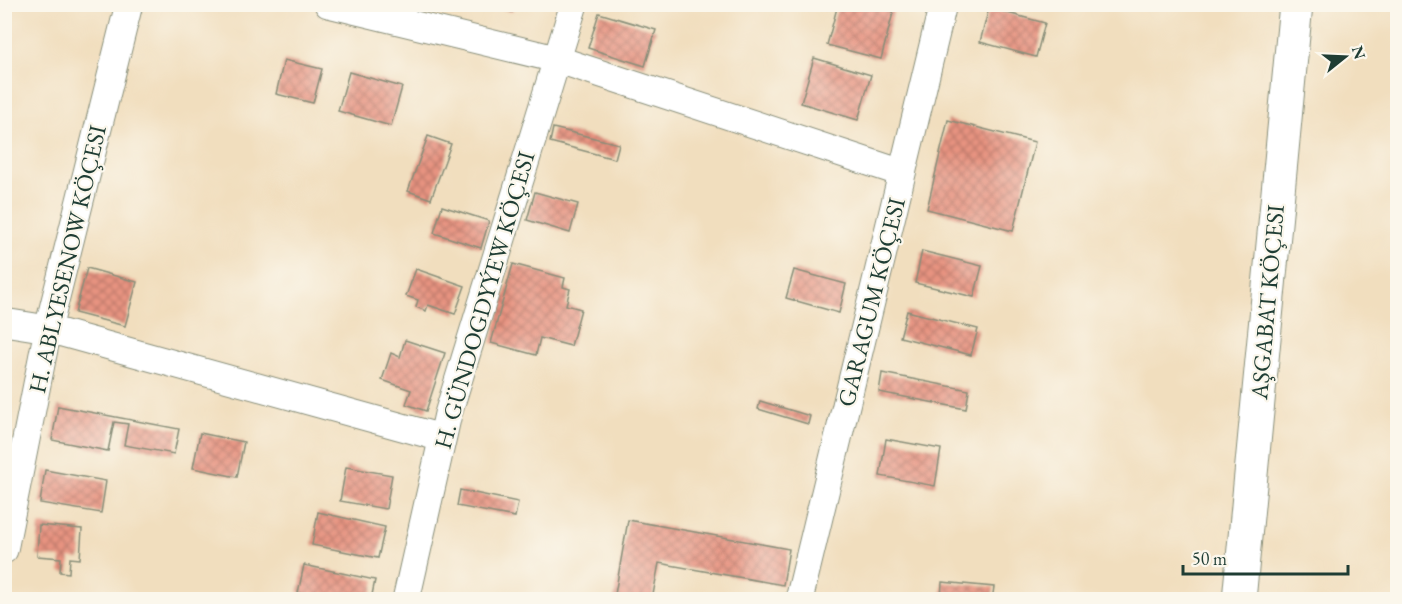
<svg xmlns="http://www.w3.org/2000/svg" width="1402" height="604" font-family="'EB Garamond',serif">
<style>
.building{fill:url(#building-cross-hatch)}
.lines{fill:none;stroke-linecap:round;stroke-linejoin:round}
.minor-casing{stroke:#888e79;stroke-width:29}
.tertiary-casing{stroke:#888e79;stroke-width:35}
.minor{stroke:#fff;stroke-width:27}
.tertiary{stroke:#fff;stroke-width:33}
.labels{text-anchor:middle;dominant-baseline:central;stroke-width:4.5;stroke-linejoin:round;paint-order:stroke}
.street-label{font-size:24px;fill:#1f3d34;stroke:#fbf7ec}
</style>
<defs>
<pattern id="building-cross-hatch" width="8" height="8" patternUnits="userSpaceOnUse" patternTransform="scale(1.5)"><rect width="8" height="8" fill="#e79380"/><path d="M0 0l8 8M0 8l8-8" fill="none" stroke="#bb796a"/></pattern>
</defs>
<rect width="100%" height="100%" fill="#fbf7ec"/>
<filter id="ink" filterUnits="userSpaceOnUse"><feTurbulence type="fractalNoise" baseFrequency=".0167" numOctaves="2"/><feDisplacementMap in="SourceGraphic" scale="12" xChannelSelector="R" yChannelSelector="G"/><feConvolveMatrix kernelMatrix="1 2 1 2 8 2 1 2 1" color-interpolation-filters="sRGB"/></filter>
<filter id="wash" filterUnits="userSpaceOnUse"><feTurbulence type="fractalNoise" baseFrequency=".008" numOctaves="4" result="noise"/><feDisplacementMap in="SourceGraphic" scale="24" xChannelSelector="R" yChannelSelector="G"/><feGaussianBlur stdDeviation="1.35" result="paint"/><feColorMatrix in="noise" values="0 0 0 0 0 0 0 0 0 0 0 0 0 0 0 0 0 1.4 0 .05"/><feComposite in="paint" operator="in"/></filter>
<g filter="url(#wash)">
<rect width="100%" height="100%" fill="#f1debe"/>
<g id="blocks">
<path class="building" d="M 838,4 L 877,4 L 894,9 L 881,59 L 827,45 Z
M 489,5 L 514,5 L 512,12 Z
M 989,8 L 1045,23 L 1036,57 L 980,42 Z
M 599,13 L 656,30 L 645,66 L 588,48 Z
M 814,58 L 871,75 L 858,120 L 801,103 Z
M 284,60 L 322,69 L 313,103 L 276,94 Z
M 349,72 L 402,87 L 391,126 L 338,111 Z
M 948,120 L 1035,142 L 1013,231 L 927,209 Z
M 553,128 L 619,144 L 615,159 L 550,142 Z
M 428,136 L 451,144 L 431,199 L 408,191 Z
M 535,192 L 578,204 L 570,233 L 527,220 Z
M 442,206 L 489,221 L 481,248 L 434,233 Z
M 922,251 L 982,266 L 974,297 L 915,283 Z
M 513,264 L 565,278 L 563,287 L 570,289 L 566,305 L 581,309 L 571,346 L 540,338 L 536,355 L 491,343 Z
M 87,268 L 137,282 L 125,326 L 75,313 Z
M 416,269 L 465,286 L 455,314 L 428,305 L 426,311 L 416,307 L 418,300 L 406,296 Z
M 794,270 L 846,284 L 839,313 L 786,298 Z
M 907,311 L 978,329 L 971,355 L 900,337 Z
M 405,340 L 445,353 L 426,411 L 406,404 L 411,390 L 382,380 L 391,353 L 400,357 Z
M 882,373 L 969,390 L 966,409 L 879,392 Z
M 760,401 L 810,416 L 808,424 L 758,409 Z
M 58,406 L 179,429 L 174,454 L 124,445 L 128,424 L 114,422 L 108,451 L 52,440 Z
M 200,433 L 244,442 L 237,477 L 193,468 Z
M 886,439 L 941,449 L 935,486 L 880,476 Z
M 346,467 L 392,475 L 386,509 L 340,501 Z
M 45,470 L 106,481 L 101,513 L 40,503 Z
M 460,490 L 518,502 L 515,517 L 457,506 Z
M 318,512 L 385,527 L 378,558 L 312,545 Z
M 628,520 L 789,549 L 783,585 L 659,563 L 652,600 L 614,600 Z
M 39,525 L 82,529 L 80,559 L 70,558 L 69,573 L 60,572 L 61,558 L 37,556 Z
M 304,565 L 375,580 L 371,600 L 330,600 L 298,593 Z
M 942,582 L 994,587 L 992,600 L 941,600 Z"/>
</g>
</g>
<g filter="url(#ink)">
<use href="#blocks" fill-opacity="0" stroke="#888e79" stroke-width="1.5"/>
<g class="lines">
<g class="minor-casing">
<path id="minor" d="M 328,4 L 556,59 L 902,173
M 4,322 L 48,329 L 442,438
M 4,550 L 48,329 L 129,4
M 406,600 L 448,414 L 574,4
M 799,600 L 943,4"/>
</g>
<g class="tertiary-casing">
<path id="tertiary" d="M 1239,600 L 1296,4"/>
</g>
<use href="#minor" class="minor"/>
<use href="#tertiary" class="tertiary"/>
</g>
</g>
<g class="labels">
<g class="street-label">
<text transform="translate(67 259) rotate(-77)">H. ABLYESENOW KÖÇESI</text>
<text transform="translate(484 300) rotate(-74)">H. GÜNDOGDYÝEW KÖÇESI</text>
<text transform="translate(871 302) rotate(-76)">GARAGUM KÖÇESI</text>
<text transform="translate(1267 302) rotate(-85)">AŞGABAT KÖÇESI</text>
</g>
</g>
<rect width="1402" height="604" fill="none" stroke="#fbf7ec" stroke-width="24"/>
<g transform="translate(1345 57) rotate(72)" stroke="#fbf7ec" stroke-width="4.5" paint-order="stroke">
<path d="M0-4.5L10 22L0 15L-10 22Z" fill="#1f3d34"/>
<text y="-9" font-size="16" font-weight="bold" text-anchor="middle" fill="#1f3d34">N</text>
</g>
<path d="M1183 565v9h165v-9" fill="none" stroke="#1f3d34" stroke-width="3"/>
<text x="1192" y="565" font-size="18" fill="#1f3d34" stroke="#fbf7ec" stroke-width="4.5" paint-order="stroke">50 m</text>
</svg>
